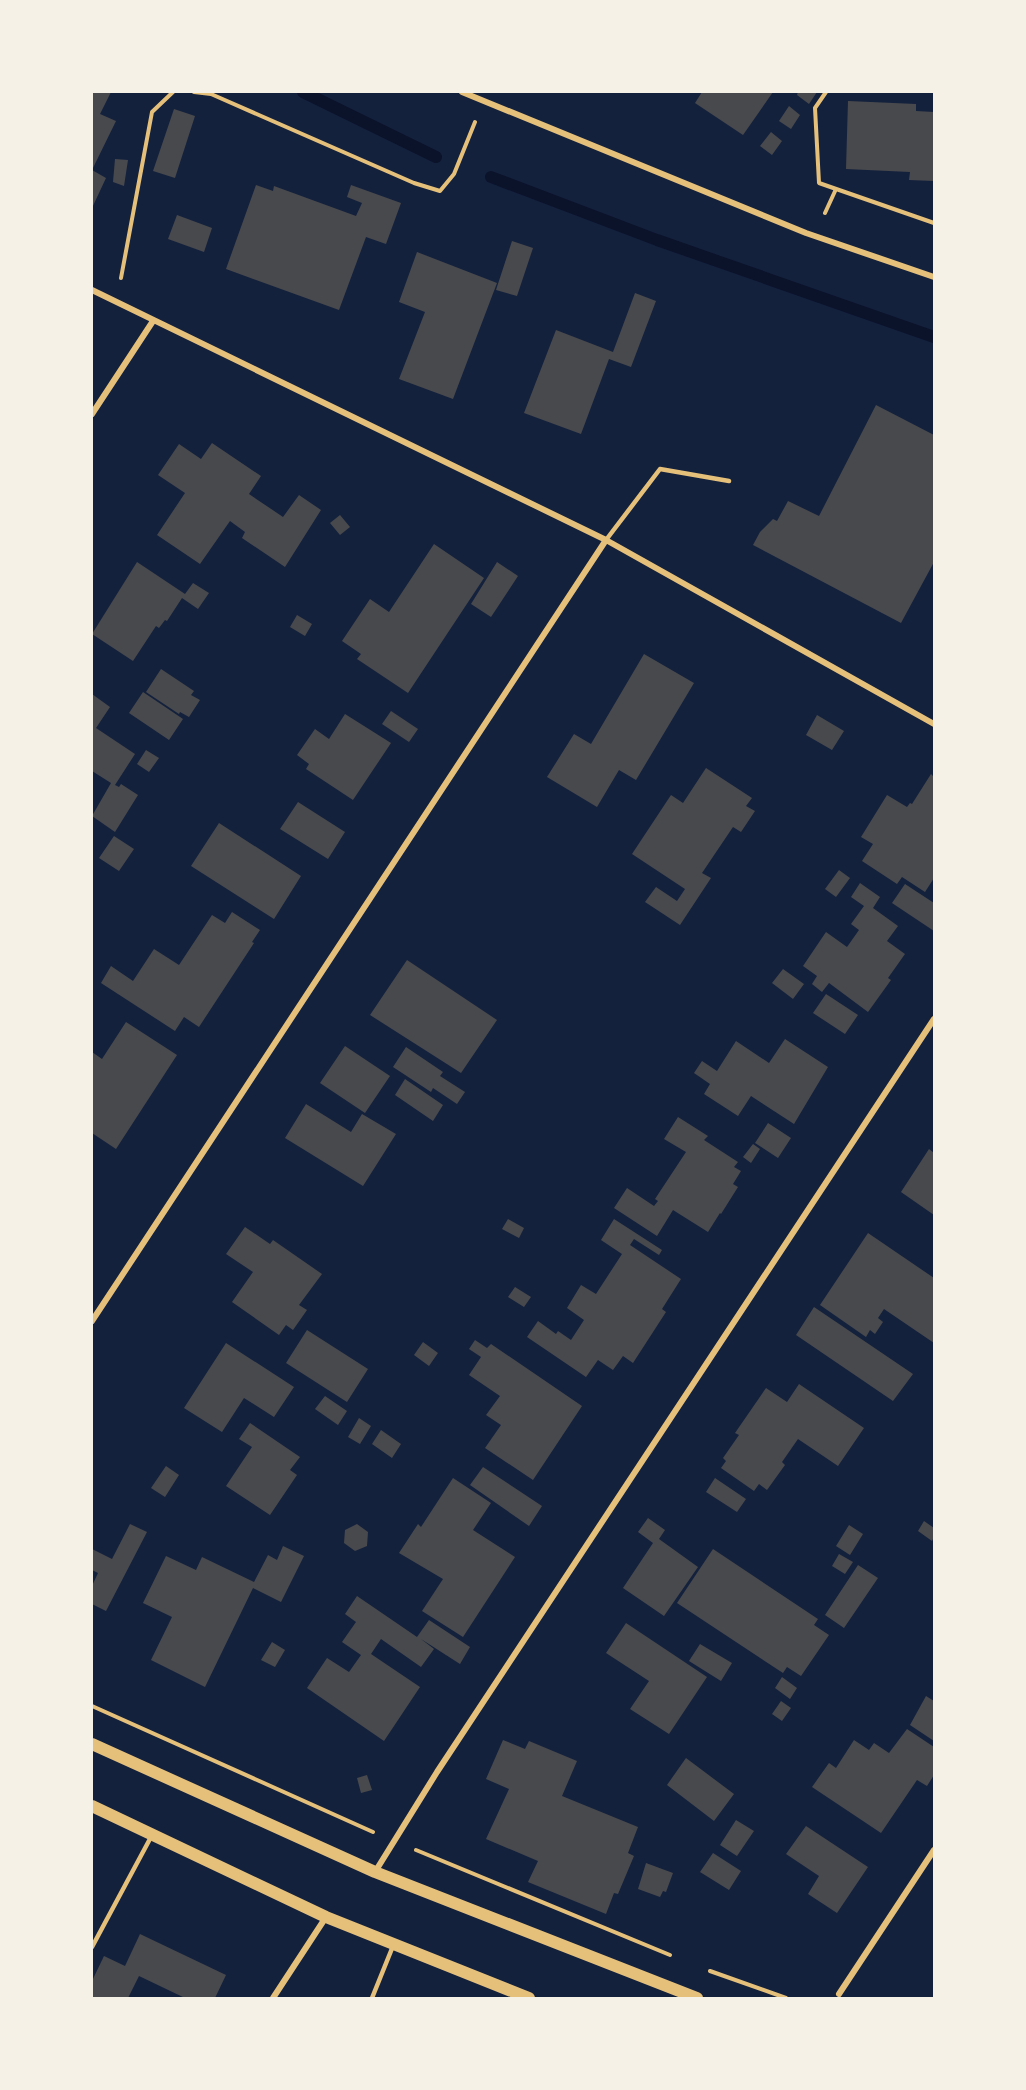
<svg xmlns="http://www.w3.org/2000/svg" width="1026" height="2090" font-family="'Nunito Sans',sans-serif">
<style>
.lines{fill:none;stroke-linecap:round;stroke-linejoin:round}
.stream{stroke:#0b132b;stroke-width:12}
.building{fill:#48494c}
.path{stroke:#e5c07b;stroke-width:4}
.service{stroke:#e5c07b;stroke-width:4.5}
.minor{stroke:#e5c07b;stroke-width:6}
.secondary{stroke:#e5c07b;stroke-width:12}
</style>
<rect width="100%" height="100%" fill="#14213d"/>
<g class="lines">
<path class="stream" d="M 303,92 L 436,157
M 491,177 L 657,240 L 934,337"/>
</g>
<path class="building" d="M 92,92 L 111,92 L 100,114 L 116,121 L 92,170 L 106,178 L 92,208 Z
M 702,92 L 773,92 L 743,135 L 695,103 Z
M 798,92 L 817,92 L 809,104 L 797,95 Z
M 848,101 L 916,104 L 916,111 L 934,112 L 934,181 L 909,180 L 910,172 L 846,169 Z
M 789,106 L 800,115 L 791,129 L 779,121 Z
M 174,109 L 195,116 L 175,178 L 153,171 Z
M 771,132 L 782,141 L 772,155 L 760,146 Z
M 115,159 L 128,160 L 124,186 L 113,182 Z
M 256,185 L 273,191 L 274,186 L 356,216 L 362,203 L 347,197 L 351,185 L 401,203 L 386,244 L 366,237 L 339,310 L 226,269 Z
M 177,215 L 212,228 L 204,252 L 168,239 Z
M 512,241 L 533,248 L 517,296 L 496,290 Z
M 417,252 L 497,283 L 453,399 L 399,379 L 425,312 L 399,302 Z
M 635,293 L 656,301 L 631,367 L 609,359 L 581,434 L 524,413 L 556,330 L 613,352 Z
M 876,405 L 934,435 L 934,562 L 901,623 L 753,545 L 760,532 L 773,519 L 777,521 L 788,501 L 819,516 Z
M 212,443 L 261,476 L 249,494 L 283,517 L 299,495 L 321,510 L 285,567 L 242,538 L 245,532 L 230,521 L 200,564 L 157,535 L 185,493 L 158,475 L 179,444 L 201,459 Z
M 340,515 L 350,527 L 340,535 L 330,523 Z
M 434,544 L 484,578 L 408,693 L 357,659 L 361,654 L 342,641 L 370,599 L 389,612 Z
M 137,562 L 185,594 L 193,583 L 209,593 L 198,609 L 182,598 L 167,621 L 165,620 L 159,628 L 156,626 L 133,661 L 92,634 Z
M 497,562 L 518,576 L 491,617 L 471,604 Z
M 297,615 L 312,624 L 305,636 L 290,627 Z
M 644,654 L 694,683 L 636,780 L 619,770 L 597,807 L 547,777 L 574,734 L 591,744 Z
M 161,669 L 194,691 L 191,695 L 200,700 L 189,717 L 180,712 L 179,714 L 146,692 Z
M 143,692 L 183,719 L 169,740 L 129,713 Z
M 92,694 L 110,707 L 96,728 L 135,754 L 115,785 L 119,787 L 121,784 L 138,795 L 115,832 L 92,816 L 111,783 L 92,771 Z
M 391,711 L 418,729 L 409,742 L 382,724 Z
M 345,714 L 391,743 L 353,800 L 306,769 L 309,764 L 297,755 L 315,729 L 329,739 Z
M 817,715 L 844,731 L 832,750 L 806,735 Z
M 146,750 L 159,758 L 149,772 L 137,764 Z
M 706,768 L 752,798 L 746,806 L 755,811 L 741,832 L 733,827 L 702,873 L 711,878 L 680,925 L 645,902 L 656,887 L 677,901 L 685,889 L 632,854 L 671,795 L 683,803 Z
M 931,774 L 934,777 L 934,878 L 925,892 L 902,877 L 897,884 L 862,861 L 873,844 L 861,837 L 887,795 L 907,807 L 910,803 L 912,804 Z
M 298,802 L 345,832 L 328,859 L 280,829 Z
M 219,823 L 301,876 L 274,919 L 191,866 Z
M 114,836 L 134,849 L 119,871 L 99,858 Z
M 839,870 L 850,878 L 836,897 L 825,889 Z
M 860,883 L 880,897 L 873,908 L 898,926 L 887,941 L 905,954 L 888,978 L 891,980 L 868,1012 L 829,983 L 822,992 L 812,984 L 817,976 L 803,966 L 826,932 L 847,947 L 859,930 L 851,924 L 864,906 L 851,897 Z
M 905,884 L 934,903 L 934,931 L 892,903 Z
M 232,912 L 260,930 L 252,942 L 254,943 L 199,1027 L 184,1017 L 175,1031 L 101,983 L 111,966 L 133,981 L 154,949 L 179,965 L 212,915 L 225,923 Z
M 407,960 L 497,1020 L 461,1073 L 370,1015 Z
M 783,969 L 804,984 L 793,999 L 772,983 Z
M 826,994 L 858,1015 L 845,1034 L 813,1013 Z
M 126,1022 L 177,1055 L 116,1149 L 92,1133 L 92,1052 L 102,1059 Z
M 785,1039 L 828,1067 L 794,1124 L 751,1096 L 738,1116 L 704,1094 L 710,1084 L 694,1073 L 702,1061 L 717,1071 L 736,1041 L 769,1063 Z
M 345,1046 L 390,1076 L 365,1113 L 320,1083 Z
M 406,1047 L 443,1072 L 440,1076 L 465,1092 L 457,1104 L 433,1088 L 431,1092 L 393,1067 Z
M 405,1079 L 443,1105 L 433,1121 L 395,1095 Z
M 306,1104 L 351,1132 L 362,1114 L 396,1134 L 363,1186 L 285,1138 Z
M 678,1117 L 708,1136 L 704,1140 L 738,1162 L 734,1167 L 741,1171 L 733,1184 L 738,1187 L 721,1214 L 720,1213 L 708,1232 L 673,1210 L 657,1236 L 614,1208 L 627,1188 L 654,1206 L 658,1201 L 655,1199 L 686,1152 L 664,1139 Z
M 768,1123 L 791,1138 L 778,1158 L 755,1143 Z
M 753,1144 L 760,1149 L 751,1163 L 743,1157 Z
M 929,1149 L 934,1153 L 934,1215 L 901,1192 Z
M 508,1219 L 524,1228 L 519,1238 L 502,1229 Z
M 614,1219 L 662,1250 L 659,1255 L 634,1239 L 630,1245 L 681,1279 L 662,1309 L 666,1312 L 633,1363 L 623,1356 L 613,1370 L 598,1360 L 586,1377 L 527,1337 L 538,1321 L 556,1334 L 558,1331 L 571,1340 L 584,1320 L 567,1308 L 581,1285 L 596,1294 L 622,1254 L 601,1240 Z
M 245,1227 L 270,1244 L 273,1240 L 322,1274 L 299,1305 L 307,1310 L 293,1330 L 286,1325 L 279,1335 L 232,1302 L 253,1272 L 226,1254 Z
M 868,1233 L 934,1278 L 934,1343 L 884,1309 L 878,1318 L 883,1322 L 875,1334 L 870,1330 L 866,1337 L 820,1305 Z
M 515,1287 L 531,1297 L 524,1307 L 508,1297 Z
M 814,1307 L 913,1374 L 893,1401 L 796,1335 Z
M 307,1330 L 368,1369 L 347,1402 L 286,1363 Z
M 475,1340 L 487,1348 L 491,1344 L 582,1406 L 533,1480 L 485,1448 L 501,1425 L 486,1415 L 500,1396 L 469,1375 L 481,1357 L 469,1349 Z
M 423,1342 L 438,1353 L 429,1366 L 414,1355 Z
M 226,1343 L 294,1387 L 274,1417 L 244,1398 L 222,1432 L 184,1408 Z
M 799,1384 L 864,1428 L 838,1466 L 798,1439 L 782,1462 L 785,1465 L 767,1490 L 759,1484 L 754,1491 L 721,1468 L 726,1461 L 723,1458 L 739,1435 L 735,1433 L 766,1388 L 787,1402 Z
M 325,1396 L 347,1411 L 338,1425 L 315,1409 Z
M 359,1418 L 371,1426 L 360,1444 L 348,1437 Z
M 250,1423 L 300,1457 L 290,1470 L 297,1475 L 270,1515 L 226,1486 L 252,1447 L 239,1439 Z
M 381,1430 L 401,1444 L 392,1458 L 372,1444 Z
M 166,1466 L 179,1475 L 165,1497 L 151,1488 Z
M 483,1467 L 542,1506 L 529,1526 L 470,1485 Z
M 453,1478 L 491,1503 L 473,1530 L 515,1557 L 463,1637 L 422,1611 L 443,1579 L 399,1553 L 418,1524 L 421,1527 Z
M 715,1478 L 746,1499 L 737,1512 L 706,1492 Z
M 648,1518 L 665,1530 L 659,1539 L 698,1567 L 664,1616 L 623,1588 L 653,1543 L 638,1532 Z
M 924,1521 L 934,1528 L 934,1537 L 932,1541 L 918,1531 Z
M 130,1524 L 147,1532 L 106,1611 L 92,1604 L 92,1586 L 98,1573 L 92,1570 L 92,1549 L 112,1559 Z
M 357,1524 L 368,1532 L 367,1546 L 355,1551 L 344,1543 L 345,1530 Z
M 849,1525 L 863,1534 L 850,1555 L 836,1546 Z
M 283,1546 L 304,1556 L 281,1602 L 253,1588 L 205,1687 L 151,1660 L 172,1617 L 143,1603 L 166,1556 L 196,1570 L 202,1557 L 254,1582 L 268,1555 L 277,1560 Z
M 713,1549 L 818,1619 L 814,1625 L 829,1635 L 801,1676 L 787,1667 L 783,1673 L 677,1603 Z
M 839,1554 L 853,1562 L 845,1574 L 832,1566 Z
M 858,1565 L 878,1578 L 844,1628 L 825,1615 Z
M 357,1596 L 417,1637 L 429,1620 L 470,1647 L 460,1664 L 421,1639 L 434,1649 L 421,1667 L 381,1639 L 371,1654 L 420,1687 L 384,1741 L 307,1688 L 327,1658 L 349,1672 L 361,1655 L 342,1642 L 356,1622 L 345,1614 Z
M 626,1623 L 707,1677 L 669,1734 L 630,1709 L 649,1681 L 606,1653 Z
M 272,1642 L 285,1650 L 275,1667 L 261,1660 Z
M 700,1644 L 732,1663 L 721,1681 L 689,1661 Z
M 782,1677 L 797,1688 L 790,1699 L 775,1688 Z
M 926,1696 L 934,1701 L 934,1741 L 910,1725 Z
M 781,1701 L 791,1708 L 782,1721 L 772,1714 Z
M 907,1729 L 934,1747 L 934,1775 L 927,1786 L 917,1780 L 881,1833 L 812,1787 L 829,1763 L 836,1768 L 854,1740 L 869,1750 L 874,1743 L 889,1753 Z
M 503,1740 L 525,1749 L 529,1741 L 577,1761 L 562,1796 L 638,1827 L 628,1853 L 634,1856 L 618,1894 L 614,1893 L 606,1914 L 528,1882 L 538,1861 L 486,1839 L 509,1789 L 486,1779 Z
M 686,1758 L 734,1794 L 714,1821 L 667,1785 Z
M 367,1775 L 372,1790 L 361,1793 L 357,1778 Z
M 736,1820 L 754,1831 L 737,1856 L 720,1845 Z
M 806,1826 L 868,1867 L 837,1913 L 808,1894 L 819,1876 L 786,1854 Z
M 713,1853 L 741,1871 L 729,1890 L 700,1872 Z
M 646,1863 L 673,1873 L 666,1892 L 663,1891 L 660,1897 L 638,1889 Z
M 140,1934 L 226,1975 L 215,1998 L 185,1998 L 139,1976 L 128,1998 L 92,1998 L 92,1981 L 104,1956 L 125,1966 Z"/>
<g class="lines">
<path class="path" d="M 194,92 L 211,94 L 414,183 L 440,191 L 454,174 L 475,122
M 826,92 L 815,108 L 819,183 L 934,223
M 825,213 L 836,189
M 121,278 L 152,112 L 173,92
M 92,1706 L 373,1832
M 416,1850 L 670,1955
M 710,1971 L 786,1998"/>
<path class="service" d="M 606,540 L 660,469 L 729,481
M 92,1947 L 151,1837
M 372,1998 L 393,1946"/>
<path class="minor" d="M 462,92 L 806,233 L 934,277
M 92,290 L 606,540 L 934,724
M 92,414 L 153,321
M 92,1321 L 606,540
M 375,1872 L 437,1772 L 934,1019
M 839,1994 L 934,1850
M 273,1998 L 326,1917"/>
<path class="secondary" d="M 92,1744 L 375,1872 L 697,1998
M 92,1806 L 326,1917 L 529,1998"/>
</g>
<rect width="1026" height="2090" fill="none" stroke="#f6f1e7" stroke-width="186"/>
</svg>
